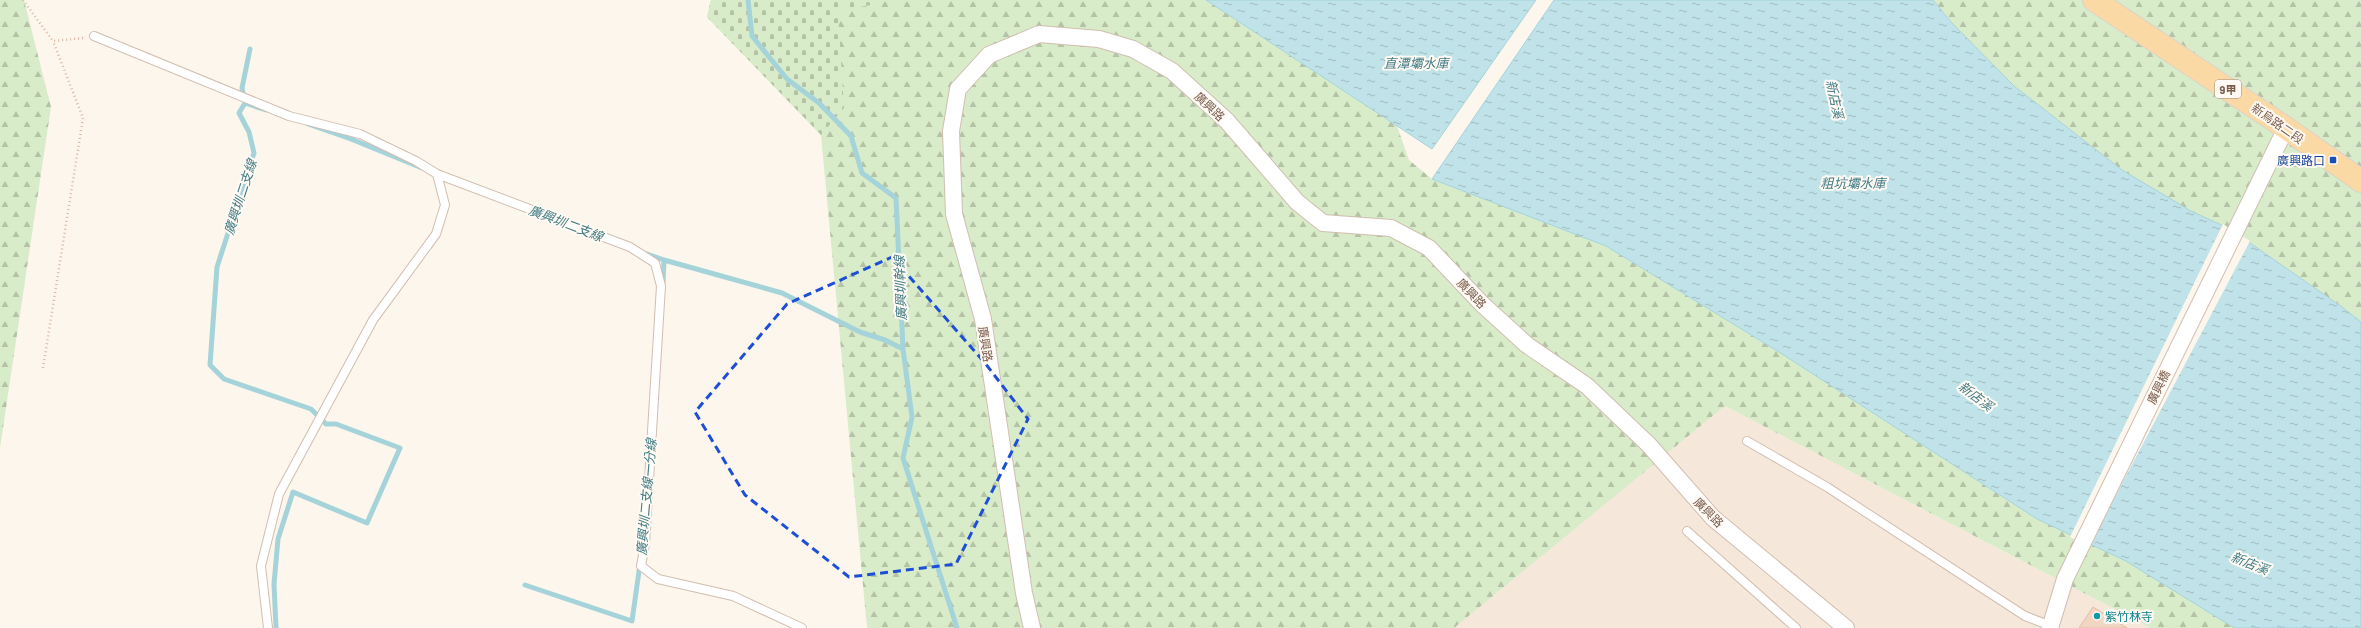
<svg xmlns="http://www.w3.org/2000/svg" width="2361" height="628" font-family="Barlow,'Noto Sans TC',sans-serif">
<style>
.residential{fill:#f5e8da}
.forest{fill:url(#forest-firs)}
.cemetery{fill:url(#cemetery-stones)}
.water{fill:url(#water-ripples);stroke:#a5d3da}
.pier{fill:#fdf6ec}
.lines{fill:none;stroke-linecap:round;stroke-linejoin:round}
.stream{stroke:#a5d3da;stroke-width:5}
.building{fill:#f3d5c3;stroke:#e6bba3}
.lane-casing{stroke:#d1beb0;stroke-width:10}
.street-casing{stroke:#d1beb0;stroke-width:18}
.primary-casing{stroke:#dad1cd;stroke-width:24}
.path{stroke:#d9b8a5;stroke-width:2.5;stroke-dasharray:1 3;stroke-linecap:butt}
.lane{stroke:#fff;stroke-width:8}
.street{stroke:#fff;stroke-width:16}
.primary{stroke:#fbd9a5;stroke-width:22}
.marked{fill:none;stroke:#1d4ed8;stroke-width:3;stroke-dasharray:8 5;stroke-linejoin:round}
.transit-dot{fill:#1a4fb4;stroke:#fffaf3;stroke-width:1.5}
.culture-dot{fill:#0f9aa8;stroke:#fffaf3;stroke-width:1.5}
.labels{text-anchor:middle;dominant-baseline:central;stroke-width:4;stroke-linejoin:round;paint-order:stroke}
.shield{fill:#fffaf3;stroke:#a28b7f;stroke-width:1}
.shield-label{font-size:11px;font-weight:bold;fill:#7a5c4d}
.street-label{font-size:12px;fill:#7a5c4d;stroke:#fffaf3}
.transit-label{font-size:12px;fill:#164399;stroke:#fffaf3;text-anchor:end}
.culture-label{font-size:12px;fill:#0d838f;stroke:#fffaf3;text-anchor:start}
.water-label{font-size:13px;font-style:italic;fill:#437c86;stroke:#fffaf3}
</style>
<defs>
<pattern id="forest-firs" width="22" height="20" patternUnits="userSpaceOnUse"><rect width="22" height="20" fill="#d8ecc9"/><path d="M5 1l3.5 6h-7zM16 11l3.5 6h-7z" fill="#b4c2a5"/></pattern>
<pattern id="cemetery-stones" width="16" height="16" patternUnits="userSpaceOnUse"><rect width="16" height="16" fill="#d8ecc9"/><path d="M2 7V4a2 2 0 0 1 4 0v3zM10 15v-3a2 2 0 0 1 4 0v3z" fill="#b4c2a5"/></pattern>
<pattern id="water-ripples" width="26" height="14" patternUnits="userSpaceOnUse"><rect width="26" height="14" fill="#bfe3e8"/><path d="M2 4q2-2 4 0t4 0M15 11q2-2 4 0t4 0" fill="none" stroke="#a0bbbe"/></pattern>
</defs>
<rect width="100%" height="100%" fill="#fdf6ec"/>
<path class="residential" d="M 1725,406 L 2151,628 L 1454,628 Z"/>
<path class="forest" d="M 0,0 L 24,0 L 51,107 L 0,448 Z
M 711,0 L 1206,0 L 1397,126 L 1409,160 L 1432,179 L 1606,246 L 1779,352 L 2037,519 L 2126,561 L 2235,628 L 2151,628 L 1725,406 L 1454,628 L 867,628 L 821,135 L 707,17 Z
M 1933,0 L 2361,0 L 2361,322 L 2342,307 L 2230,229 L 2191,211 L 2122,170 L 2014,86 L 1951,22 Z"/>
<path class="cemetery" d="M 711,0 L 872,0 L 871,5 L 838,11 L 844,108 L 821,135 L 707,17 Z"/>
<path class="water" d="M 1206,0 L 1536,0 L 1432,149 Z
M 1554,0 L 1933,0 L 1951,22 L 2014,86 L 2122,170 L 2191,211 L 2230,229 L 2342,307 L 2361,322 L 2361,628 L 2235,628 L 2231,626 L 2126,561 L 2037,519 L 1779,352 L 1606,246 L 1432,179 Z"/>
<path class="pier" d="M 2223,224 L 2250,241 L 2089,546 L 2070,537 Z"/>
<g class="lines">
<path class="stream" d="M 748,0 L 752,36 L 787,79 L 819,103 L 851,136 L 862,173 L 896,198 L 903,349 L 912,417 L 903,458 L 957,628
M 244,99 L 242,88 L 250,49
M 266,110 L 245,103 L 239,113 L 249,132 L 254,153 L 217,267 L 210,365 L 224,379 L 311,409 L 326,424 L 336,424 L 400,448 L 367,523 L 293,492 L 278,539 L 274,584 L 276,628
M 308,124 L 351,139 L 422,168
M 644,253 L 664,260 L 782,293 L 860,332 L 885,340 L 903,349
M 663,283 L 664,260
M 525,585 L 632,621 L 640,564"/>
</g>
<path class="building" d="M 2093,607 L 2127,628 L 2079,628 Z"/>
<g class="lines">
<g class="lane-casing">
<path id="lane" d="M 94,36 L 289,116 L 360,134 L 416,161 L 437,174 L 445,205 L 436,234 L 373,320 L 279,494 L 261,566 L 268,628
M 437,174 L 630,247 L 655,263 L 661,286 L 645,544 L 641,566 L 658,579 L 733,596 L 802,628
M 1747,441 L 1827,487 L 2025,616 L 2051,626
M 1687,531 L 1796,628"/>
</g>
<g class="street-casing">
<path id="street" d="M 1032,628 L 1024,593 L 983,319 L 954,214 L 951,131 L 958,89 L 989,55 L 1039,34 L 1099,39 L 1133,49 L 1172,71 L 1227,121 L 1297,202 L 1323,223 L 1391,228 L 1429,248 L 1482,304 L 1527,345 L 1587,386 L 1649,445 L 1713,518 L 1846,628
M 2050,628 L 2065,579 L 2286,128"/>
</g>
<g class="primary-casing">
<path id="primary" d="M 2094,0 L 2286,128 L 2361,181"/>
</g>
<path class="path" d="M 23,0 L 53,41 L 84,38
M 43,368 L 83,118 L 53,41"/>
<use href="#lane" class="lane"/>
<use href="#street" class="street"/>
<use href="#primary" class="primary"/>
</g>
<path class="marked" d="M 892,257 L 985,363 L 1028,419 L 956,564 L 849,577 L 745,495 L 695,412 L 787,304 Z"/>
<rect class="transit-dot" x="2329" y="156" width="8" height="8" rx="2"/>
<circle class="culture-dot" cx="2097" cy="616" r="4"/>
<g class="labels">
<rect class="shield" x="2215" y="80" width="26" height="18" rx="3"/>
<g class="shield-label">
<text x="2228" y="89">9甲</text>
</g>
<g class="street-label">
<text transform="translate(1210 106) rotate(43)">廣興路</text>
<text transform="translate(2278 123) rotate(35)">新烏路二段</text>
<text transform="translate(1472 293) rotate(46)">廣興路</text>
<text transform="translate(986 344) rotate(81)">廣興路</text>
<text transform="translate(2158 387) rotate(-64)">廣興橋</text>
<text transform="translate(1709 512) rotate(45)">廣興路</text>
</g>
<g class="transit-label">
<text x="2325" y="160">廣興路口</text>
</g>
<g class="culture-label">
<text x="2105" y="616">紫竹林寺</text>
</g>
<g class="water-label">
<text x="1416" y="63">直潭壩水庫</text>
<text transform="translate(1835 99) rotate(78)">新店溪</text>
<text x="1853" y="183">粗坑壩水庫</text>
<text transform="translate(240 197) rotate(-72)">廣興圳二支線</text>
<text transform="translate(566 223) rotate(21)">廣興圳二支線</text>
<text transform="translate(900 288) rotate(-92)">廣興圳幹線</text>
<text transform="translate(1976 396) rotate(37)">新店溪</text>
<text transform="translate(646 497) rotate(-85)">廣興圳二支線一分線</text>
<text transform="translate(2250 563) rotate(22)">新店溪</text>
</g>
</g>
</svg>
